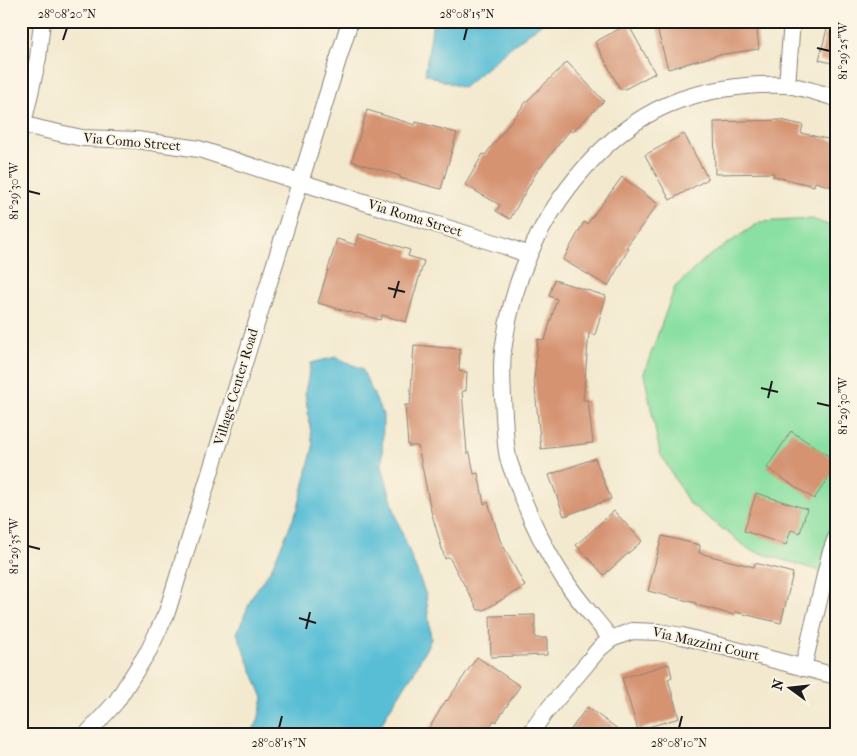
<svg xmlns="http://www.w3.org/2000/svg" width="857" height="756" font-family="'IM FELL French Canon',serif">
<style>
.green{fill:#8ae0a2;stroke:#537e5f}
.water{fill:#58bed6;stroke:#3a6d79}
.building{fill:#d59372}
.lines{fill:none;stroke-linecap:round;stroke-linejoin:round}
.minor-casing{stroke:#888276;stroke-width:18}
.minor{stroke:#fff;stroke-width:16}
.ticks{fill:none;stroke:#1c1c1c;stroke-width:2}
.labels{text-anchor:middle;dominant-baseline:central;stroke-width:4;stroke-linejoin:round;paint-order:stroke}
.street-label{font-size:14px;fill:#1c1c1c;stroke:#fcf5e5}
.neatline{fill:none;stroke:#1c1c1c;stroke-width:2}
.ticks-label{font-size:12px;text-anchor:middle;fill:#1c1c1c}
</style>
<rect width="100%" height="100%" fill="#fcf5e5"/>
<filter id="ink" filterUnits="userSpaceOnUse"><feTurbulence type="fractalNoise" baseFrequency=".02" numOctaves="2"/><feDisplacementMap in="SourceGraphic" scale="10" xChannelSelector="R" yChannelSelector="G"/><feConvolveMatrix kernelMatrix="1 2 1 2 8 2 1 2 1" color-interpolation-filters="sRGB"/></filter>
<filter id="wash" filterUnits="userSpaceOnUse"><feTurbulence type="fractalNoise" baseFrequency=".0096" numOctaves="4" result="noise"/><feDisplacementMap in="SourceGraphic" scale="20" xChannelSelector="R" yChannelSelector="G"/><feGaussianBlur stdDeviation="1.12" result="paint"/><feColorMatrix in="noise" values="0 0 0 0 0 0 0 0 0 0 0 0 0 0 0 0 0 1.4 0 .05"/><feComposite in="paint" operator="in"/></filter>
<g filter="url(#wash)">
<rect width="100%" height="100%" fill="#f3e9cf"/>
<path class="green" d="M 812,219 L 836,228 L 836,570 L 823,572 L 750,550 L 689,503 L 660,453 L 644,373 L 675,287 L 705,259 L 760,222 Z"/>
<path class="water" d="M 433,21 L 545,21 L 511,47 L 463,88 L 425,74 Z
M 336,357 L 362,369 L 383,415 L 382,466 L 397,520 L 426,595 L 431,639 L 413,674 L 389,710 L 376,735 L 250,735 L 258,721 L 263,698 L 237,633 L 253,595 L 271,569 L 298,508 L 313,447 L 305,392 L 311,363 Z"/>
<g id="blocks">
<path class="building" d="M 655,21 L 756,21 L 759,49 L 717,55 L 668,69 Z
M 829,21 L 836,21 L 836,64 L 819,60 Z
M 628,24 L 655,73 L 625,89 L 620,89 L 595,42 Z
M 567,62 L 604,101 L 572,132 L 570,130 L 536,173 L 510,219 L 496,211 L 500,205 L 465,185 L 483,154 L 485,155 L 526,102 Z
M 367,110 L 415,125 L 416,122 L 457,133 L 441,189 L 400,178 L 400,176 L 352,161 Z
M 781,120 L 803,125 L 801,133 L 836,141 L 836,188 L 815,182 L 814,186 L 773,176 L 774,173 L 715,174 L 714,122 Z
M 684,134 L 708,179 L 670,200 L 645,155 Z
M 622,177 L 658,204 L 626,247 L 629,248 L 608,286 L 563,260 L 584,222 L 587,224 Z
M 359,234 L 410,250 L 408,256 L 424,261 L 406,322 L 382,315 L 380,320 L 357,313 L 356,314 L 318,303 L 337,239 L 356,245 Z
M 554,280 L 606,296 L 595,335 L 589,333 L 583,400 L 588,400 L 593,443 L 541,449 L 534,379 L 538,339 L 545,340 L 557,299 L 549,296 Z
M 414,345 L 460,349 L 459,371 L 467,372 L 466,391 L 462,391 L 467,453 L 470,453 L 474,474 L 478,473 L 484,504 L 488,502 L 500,540 L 525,586 L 484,610 L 478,610 L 449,557 L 445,559 L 431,511 L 418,446 L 408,446 L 405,405 L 410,405 Z
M 791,431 L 836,461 L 836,467 L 814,499 L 767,468 Z
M 595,458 L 611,499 L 564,516 L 549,475 Z
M 756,493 L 807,509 L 800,533 L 791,530 L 786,545 L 744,531 Z
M 614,511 L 642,541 L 604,575 L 576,545 Z
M 662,536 L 700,545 L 699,553 L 754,567 L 755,563 L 793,573 L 781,623 L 735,612 L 734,615 L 696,605 L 696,603 L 648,591 Z
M 535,615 L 535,638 L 547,638 L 547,655 L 491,657 L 490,616 Z
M 477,657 L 520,686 L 496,722 L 494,720 L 485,735 L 425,735 L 446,700 L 447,701 Z
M 669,664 L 672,677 L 668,679 L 679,718 L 638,730 L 622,678 Z
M 587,707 L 626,735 L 567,735 Z"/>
</g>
</g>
<g filter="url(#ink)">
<use href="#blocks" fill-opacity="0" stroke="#888276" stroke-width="1"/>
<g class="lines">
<g class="minor-casing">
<path id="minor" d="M 787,85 L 792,21
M 21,124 L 41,129 L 82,138 L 137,140 L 199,149 L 300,182 L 505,246 L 529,255
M 23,124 L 38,58 L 42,21
M 611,639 C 598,622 583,606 571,589 C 549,558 529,518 517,482 C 513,472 508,462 507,452 C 505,440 505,427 504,416 C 503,392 500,367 504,344 C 508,315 517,282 529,255 C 555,195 607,131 667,105 C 700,90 750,83 785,85 C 800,86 821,94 836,98
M 803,668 L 830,554 L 836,538
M 86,735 L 116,702 L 149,650 L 167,612 L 350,21
M 529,735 L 544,714 L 584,667 L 599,649 L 611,639 L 632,631 L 659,632 L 682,636 L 836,676"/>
</g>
<use href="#minor" class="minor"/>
</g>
</g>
<path class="ticks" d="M 63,40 L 67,28M 464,40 L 467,28M 817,48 L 830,51M 28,191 L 40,194M 388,288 L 405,292M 394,298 L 399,281M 761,388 L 778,392M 768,398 L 772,381M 817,403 L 830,406M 28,546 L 40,549M 299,618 L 316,623M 306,629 L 310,612M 279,728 L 282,716M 679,728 L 682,716"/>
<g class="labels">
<g class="street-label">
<text transform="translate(132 142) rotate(5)">Via Como Street</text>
<text transform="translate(415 218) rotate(17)">Via Roma Street</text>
<text transform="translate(236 387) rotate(-73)">Village Center Road</text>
<text transform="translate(706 644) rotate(13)">Via Mazzini Court</text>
</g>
</g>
<rect width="857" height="756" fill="none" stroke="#fcf5e5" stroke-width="55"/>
<g transform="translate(790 688) rotate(285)" stroke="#fcf5e5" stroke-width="4" paint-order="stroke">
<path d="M0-4L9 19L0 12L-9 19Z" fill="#1c1c1c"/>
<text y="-8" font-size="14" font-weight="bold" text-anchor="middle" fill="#1c1c1c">N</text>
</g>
<rect x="28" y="28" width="802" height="700" class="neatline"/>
<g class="ticks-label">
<text x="67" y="18">28°08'20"N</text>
<text x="467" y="18">28°08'15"N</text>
<text transform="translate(843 51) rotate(-90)" y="4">81°29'25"W</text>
<text transform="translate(14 191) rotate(-90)" y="4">81°29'30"W</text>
<text transform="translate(843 406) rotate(-90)" y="4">81°29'30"W</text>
<text transform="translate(14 546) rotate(-90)" y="4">81°29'35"W</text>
<text x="279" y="747">28°08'15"N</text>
<text x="679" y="747">28°08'10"N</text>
</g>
</svg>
